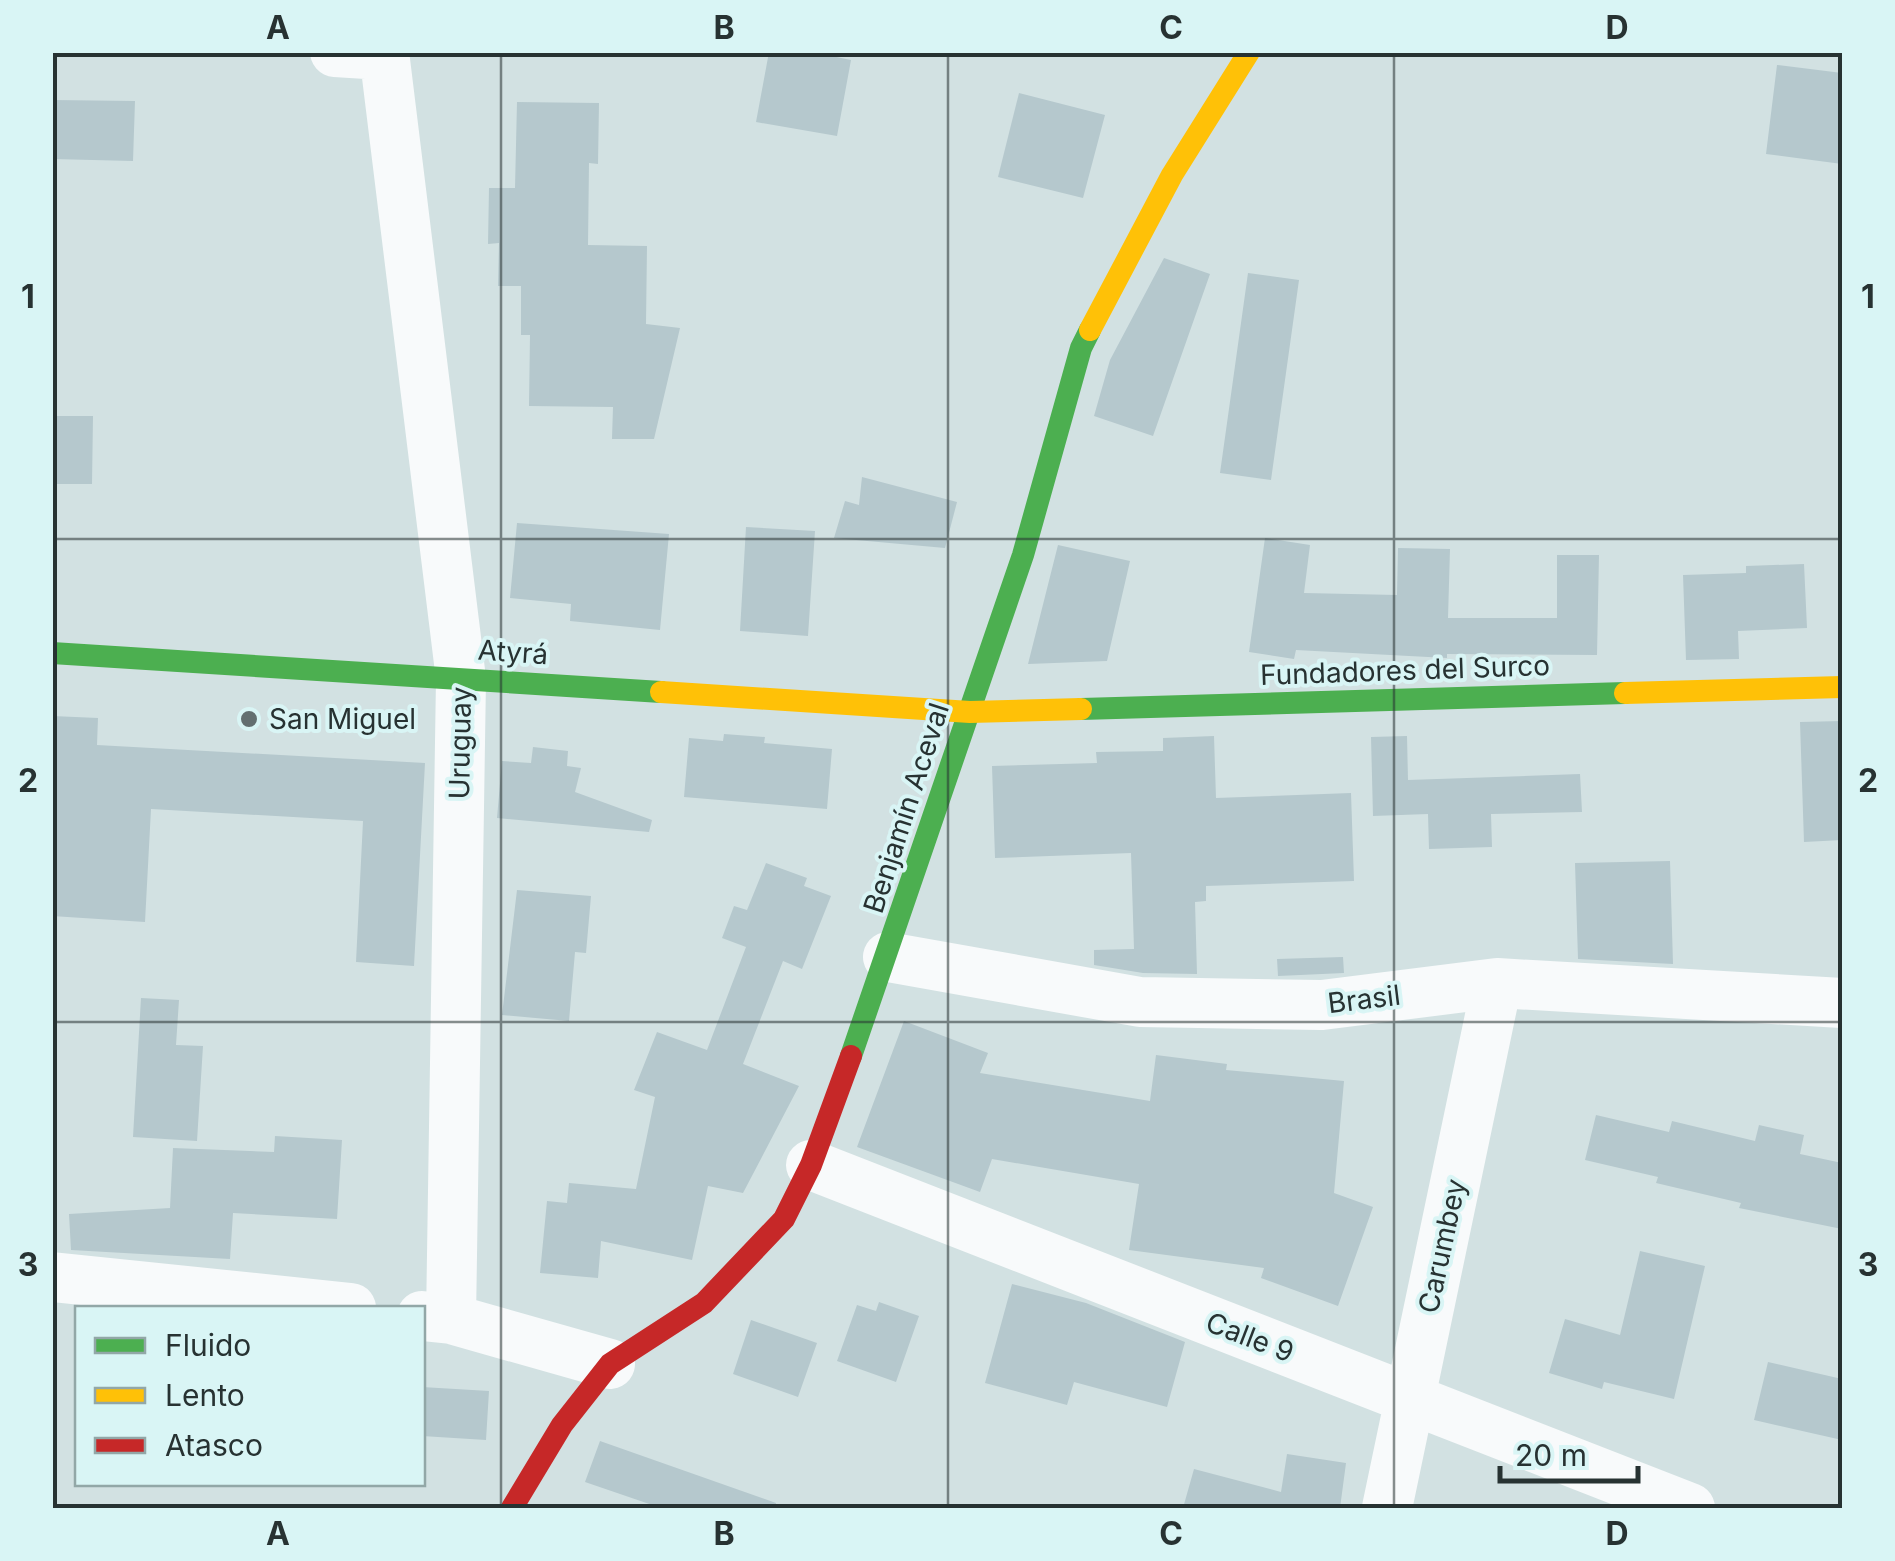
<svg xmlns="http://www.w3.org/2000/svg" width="1895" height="1561" font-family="Inter,sans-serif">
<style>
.building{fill:#b5c8cd}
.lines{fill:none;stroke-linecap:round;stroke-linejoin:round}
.street{stroke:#f8fafb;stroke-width:50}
.fast{stroke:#4caf50;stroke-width:22}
.slow{stroke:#ffc107;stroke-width:22}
.jam{stroke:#c62828;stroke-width:22}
.grid{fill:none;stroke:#273232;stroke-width:2.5;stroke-opacity:0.55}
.poi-dot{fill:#636f70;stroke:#d9f5f5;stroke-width:4}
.labels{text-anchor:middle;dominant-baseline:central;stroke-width:8;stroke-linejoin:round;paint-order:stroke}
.street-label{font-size:28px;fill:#273232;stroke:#d9f5f5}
.poi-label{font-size:28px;fill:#273232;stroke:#d9f5f5;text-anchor:start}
.neatline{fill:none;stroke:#273232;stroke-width:4}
.grid-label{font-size:32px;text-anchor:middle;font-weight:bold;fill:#273232}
</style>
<rect width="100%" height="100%" fill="#d2e1e2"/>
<path class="building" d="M 769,52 L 812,52 L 851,60 L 837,136 L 756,122 Z
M 1777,65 L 1842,73 L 1842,164 L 1766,154 Z
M 1019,93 L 1105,115 L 1083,198 L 998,177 Z
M 52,100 L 135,101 L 133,161 L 52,159 Z
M 517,102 L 599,103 L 598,164 L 589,163 L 588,245 L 647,246 L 646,324 L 680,328 L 654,439 L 612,439 L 613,407 L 529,406 L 530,335 L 521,335 L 521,286 L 498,286 L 499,243 L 488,244 L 489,188 L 515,188 Z
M 1164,258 L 1210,274 L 1153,436 L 1094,416 L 1110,360 Z
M 1248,273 L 1299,280 L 1271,480 L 1220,473 Z
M 52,416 L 93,416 L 92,484 L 52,484 Z
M 862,477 L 957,502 L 945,548 L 834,538 L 845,501 L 859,505 Z
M 517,523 L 669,534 L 660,630 L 570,621 L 571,604 L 510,598 Z
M 746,527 L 815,531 L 808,636 L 740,631 Z
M 1265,538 L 1310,545 L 1304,593 L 1397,595 L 1398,548 L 1450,549 L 1448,618 L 1557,618 L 1557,555 L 1599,555 L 1597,655 L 1447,654 L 1447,658 L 1296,650 L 1294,659 L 1249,652 Z
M 1058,545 L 1130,561 L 1107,661 L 1028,664 Z
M 1804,564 L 1807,628 L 1738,631 L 1739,659 L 1686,660 L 1683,575 L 1746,573 L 1746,566 Z
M 52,716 L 98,718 L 97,745 L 425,763 L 414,966 L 356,962 L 363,821 L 151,809 L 145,922 L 52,916 Z
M 1842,721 L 1842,840 L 1804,842 L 1800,722 Z
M 724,734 L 765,737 L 764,743 L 832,749 L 827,809 L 684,797 L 689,738 L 723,741 Z
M 1214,736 L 1216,798 L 1351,793 L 1354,881 L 1206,886 L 1206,901 L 1195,902 L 1197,974 L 1143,973 L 1094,965 L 1094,950 L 1134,949 L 1131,853 L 995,858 L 992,766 L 1097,763 L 1096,752 L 1163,751 L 1163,738 Z
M 1407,736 L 1408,780 L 1580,774 L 1582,812 L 1491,814 L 1492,847 L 1429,849 L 1428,814 L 1373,816 L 1371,737 Z
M 533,747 L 568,751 L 567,766 L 581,768 L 575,792 L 652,820 L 649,832 L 497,818 L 502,761 L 531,763 Z
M 1670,861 L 1673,964 L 1578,959 L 1575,863 Z
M 766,863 L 807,878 L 804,886 L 831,896 L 802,969 L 783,961 L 743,1064 L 799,1086 L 743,1193 L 708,1186 L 692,1260 L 601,1241 L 598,1278 L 540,1273 L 547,1201 L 567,1203 L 569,1183 L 636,1189 L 655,1097 L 634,1090 L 657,1032 L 707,1050 L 746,947 L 722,938 L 734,906 L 747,910 Z
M 517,890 L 591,896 L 586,953 L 575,952 L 569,1021 L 502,1015 Z
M 1343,957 L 1344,973 L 1278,976 L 1277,959 Z
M 141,998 L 179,1000 L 176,1045 L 203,1046 L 197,1141 L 133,1137 Z
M 904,1021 L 988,1053 L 980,1073 L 1150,1101 L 1156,1055 L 1227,1064 L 1226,1070 L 1344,1081 L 1334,1193 L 1373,1207 L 1338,1306 L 1261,1278 L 1264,1268 L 1129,1250 L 1139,1184 L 992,1159 L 980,1192 L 857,1147 Z
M 1596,1115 L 1669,1132 L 1672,1121 L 1755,1141 L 1759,1125 L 1804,1135 L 1800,1154 L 1842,1163 L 1842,1229 L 1739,1208 L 1741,1203 L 1656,1183 L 1658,1177 L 1585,1160 Z
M 275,1136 L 342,1140 L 337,1219 L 233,1213 L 230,1259 L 71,1250 L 69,1214 L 170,1208 L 173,1148 L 274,1152 Z
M 1640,1251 L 1705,1266 L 1674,1399 L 1604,1382 L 1602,1389 L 1549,1373 L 1565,1319 L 1620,1335 Z
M 1012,1284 L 1086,1303 L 1185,1342 L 1167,1407 L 1074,1382 L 1067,1405 L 985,1383 Z
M 879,1302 L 919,1316 L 896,1382 L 837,1361 L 857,1305 L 876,1311 Z
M 751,1320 L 817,1343 L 798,1397 L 733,1374 Z
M 1768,1362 L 1842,1379 L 1842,1440 L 1754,1420 Z
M 422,1387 L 489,1391 L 486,1440 L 422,1436 Z
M 600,1441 L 776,1503 L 775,1508 L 661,1508 L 585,1482 Z
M 1287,1454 L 1346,1463 L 1340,1508 L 1183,1508 L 1194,1469 L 1281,1492 Z"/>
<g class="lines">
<path class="street" d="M 335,52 L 383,55
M 384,52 L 461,679 L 451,1319
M 888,957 L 1140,1002 L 1322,1005 L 1497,983 L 1842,1003
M 811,1165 L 1690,1508
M 52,1277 L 351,1308
M 422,1316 L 451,1319 L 610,1364
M 1387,1508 L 1497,983"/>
<path class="fast" d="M 52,653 L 661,692
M 1081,709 L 1625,693
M 851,1056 L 1023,555 L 1081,348 L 1090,330"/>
<path class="slow" d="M 1090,330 L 1172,175 L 1249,52
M 661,692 L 970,712 L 1081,709
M 1625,693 L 1842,687"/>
<path class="jam" d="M 512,1508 L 562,1425 L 610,1364 L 704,1303 L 784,1219 L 811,1165 L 851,1056"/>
</g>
<path class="grid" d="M 501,52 L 501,1508M 948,52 L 948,1508M 1394,52 L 1394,1508M 52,539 L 1842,539M 52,1022 L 1842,1022"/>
<circle class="poi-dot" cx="249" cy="719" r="10"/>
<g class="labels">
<g class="street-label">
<text transform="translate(513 652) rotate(4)">Atyrá</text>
<text transform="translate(1405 670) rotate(-2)">Fundadores del Surco</text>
<text transform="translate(460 743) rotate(-89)">Uruguay</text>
<text transform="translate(906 808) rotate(-72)">Benjamín Aceval</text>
<text transform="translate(1364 999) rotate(-7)">Brasil</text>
<text transform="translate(1442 1246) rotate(-78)">Carumbey</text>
<text transform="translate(1250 1337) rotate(21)">Calle 9</text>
</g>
<g class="poi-label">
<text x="269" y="719">San Miguel</text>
</g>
</g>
<rect width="1895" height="1561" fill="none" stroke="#d9f5f5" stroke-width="110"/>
<rect x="75" y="1306" width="350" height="180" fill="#d9f5f5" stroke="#92a7a7" stroke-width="2.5"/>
<rect x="95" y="1338" width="50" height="15" fill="#4caf50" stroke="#92a7a7" stroke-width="2.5"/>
<text x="165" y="1356" font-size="30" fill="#273232">Fluido</text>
<rect x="95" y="1388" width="50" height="15" fill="#ffc107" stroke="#92a7a7" stroke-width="2.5"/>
<text x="165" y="1406" font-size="30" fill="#273232">Lento</text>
<rect x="95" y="1438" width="50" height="15" fill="#c62828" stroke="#92a7a7" stroke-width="2.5"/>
<text x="165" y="1456" font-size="30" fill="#273232">Atasco</text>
<path d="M1500 1466v15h138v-15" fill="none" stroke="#273232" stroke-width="5"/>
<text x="1515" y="1466" font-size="30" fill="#273232" stroke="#d9f5f5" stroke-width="8" paint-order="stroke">20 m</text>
<rect x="55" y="55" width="1785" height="1451" class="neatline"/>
<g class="grid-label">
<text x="278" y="39">A</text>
<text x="724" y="39">B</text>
<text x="1171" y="39">C</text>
<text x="1617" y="39">D</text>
<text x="28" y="308">1</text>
<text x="1868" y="308">1</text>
<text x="28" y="792">2</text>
<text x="1868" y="792">2</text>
<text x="28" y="1276">3</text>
<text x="1868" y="1276">3</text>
<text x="278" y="1545">A</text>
<text x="724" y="1545">B</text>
<text x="1171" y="1545">C</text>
<text x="1617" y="1545">D</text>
</g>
</svg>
